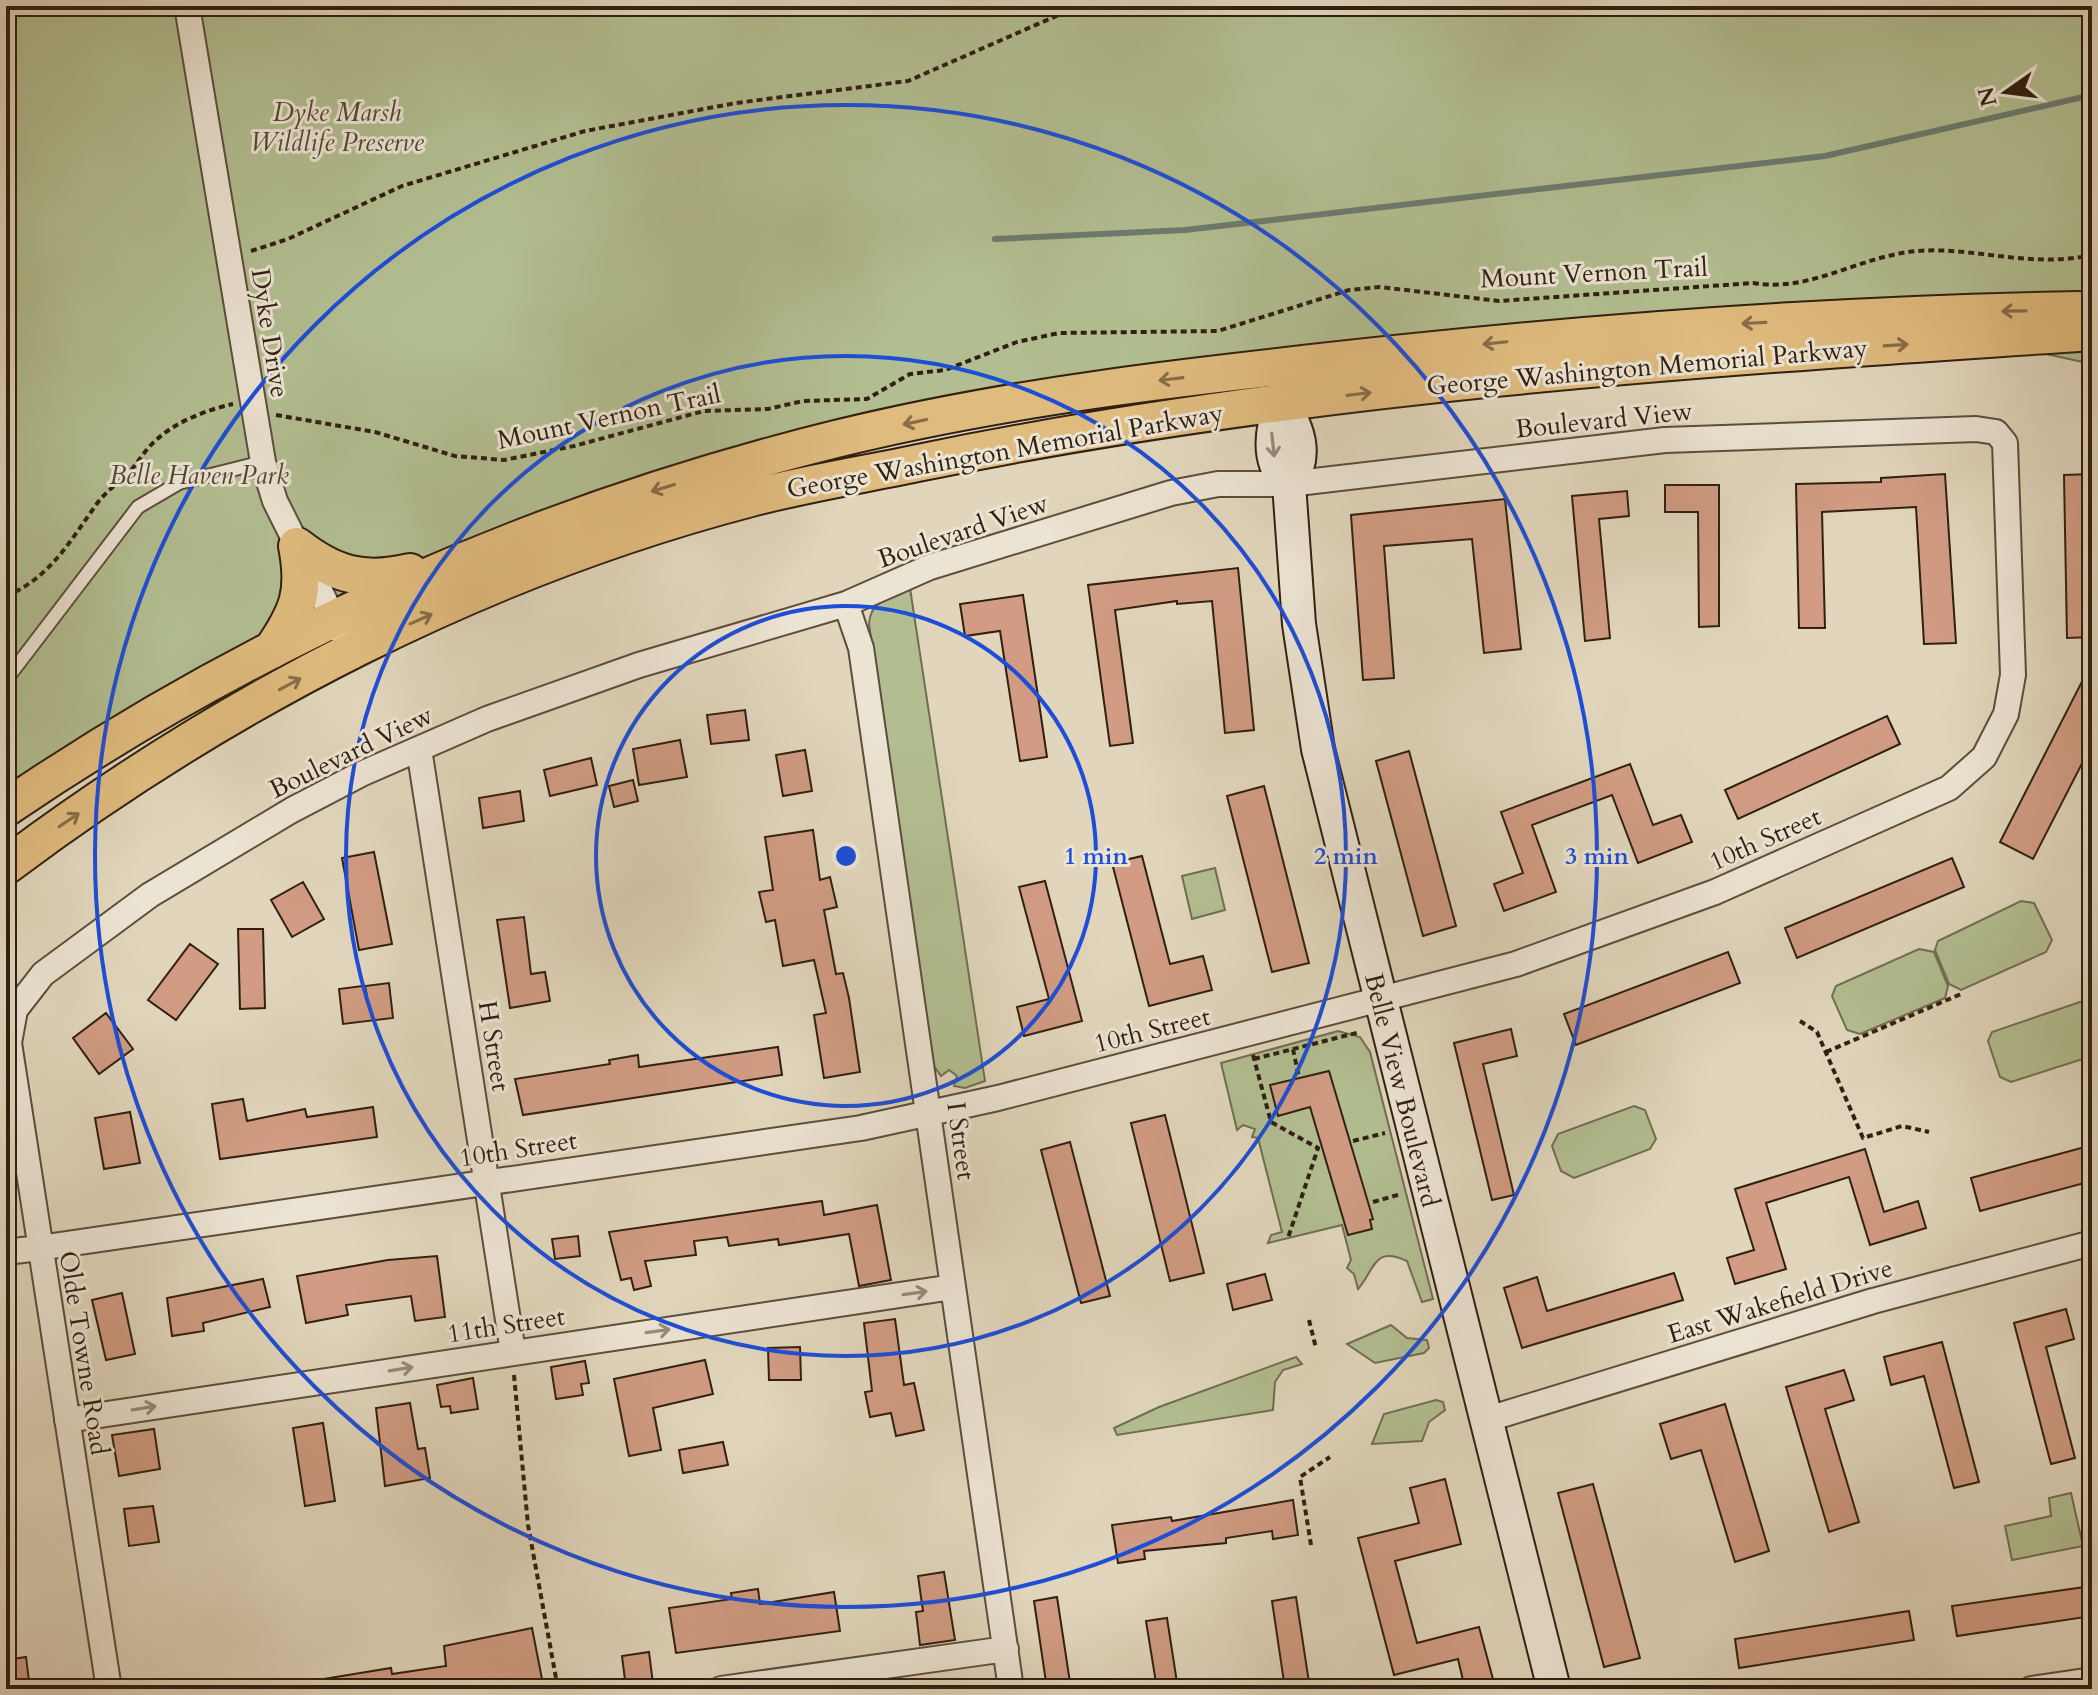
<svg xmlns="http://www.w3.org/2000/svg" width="2098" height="1695" font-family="Cardo,serif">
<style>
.green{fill:#b2be91;stroke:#716e52;stroke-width:2}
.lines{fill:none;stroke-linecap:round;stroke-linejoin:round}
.stream{stroke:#6c7b70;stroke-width:6}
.building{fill:#d19c83;stroke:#301f12;stroke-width:2}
.lane-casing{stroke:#5c4d3c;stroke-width:16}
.street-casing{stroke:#5c4d3c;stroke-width:28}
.secondary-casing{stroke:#301f12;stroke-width:36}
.primary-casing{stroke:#301f12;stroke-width:40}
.path{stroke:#301f12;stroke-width:4;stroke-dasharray:6 4;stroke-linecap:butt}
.lane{stroke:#ece4d3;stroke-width:12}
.street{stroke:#ece4d3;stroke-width:24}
.secondary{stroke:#ece4d3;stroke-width:32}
.primary{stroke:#e0bb7e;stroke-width:36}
.oneway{stroke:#886d48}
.oneway2{stroke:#978b7c}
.ring{fill:none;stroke:#1d4ed8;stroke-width:4}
.labels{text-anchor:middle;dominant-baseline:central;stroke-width:6;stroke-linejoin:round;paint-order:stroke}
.park-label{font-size:26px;font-style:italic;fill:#504732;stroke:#ece4d3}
.street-label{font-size:26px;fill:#301f12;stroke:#ece4d3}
.centre{fill:#1d4ed8;stroke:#ece4d3;stroke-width:4}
.ring-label{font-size:24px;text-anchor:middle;font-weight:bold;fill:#1d4ed8;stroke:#ece4d3;stroke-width:6;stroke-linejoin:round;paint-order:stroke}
</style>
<rect width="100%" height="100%" fill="#e1d6bc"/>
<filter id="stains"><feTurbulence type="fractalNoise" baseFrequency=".0025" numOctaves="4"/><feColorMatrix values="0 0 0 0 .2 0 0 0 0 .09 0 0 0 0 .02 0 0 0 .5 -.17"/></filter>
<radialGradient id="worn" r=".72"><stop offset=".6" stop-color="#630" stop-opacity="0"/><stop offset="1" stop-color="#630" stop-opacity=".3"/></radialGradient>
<path class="green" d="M 6,6 L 2092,6 L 2092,364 L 1870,316 L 861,419 L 536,512 L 335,620 L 6,808 Z
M 910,588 L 985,1081 L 965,1088 L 954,1086 L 957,1076 L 949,1070 L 941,1076 L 934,1066 L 869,624 C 870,601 891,595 910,588 Z
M 1215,868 L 1225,910 L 1192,919 L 1182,876 Z
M 2021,901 L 2034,903 L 2052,940 L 2046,952 L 1961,990 L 1949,984 L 1935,950 L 1938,941 Z
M 1919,949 L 1934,952 L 1948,986 L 1945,998 L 1860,1034 L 1847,1030 L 1832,996 L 1836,986 Z
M 2080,1002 L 2090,1003 L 2092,1056 L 2011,1082 L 2000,1077 L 1988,1041 L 1992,1032 Z
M 1338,1031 L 1360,1037 L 1370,1052 L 1433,1299 L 1422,1302 L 1407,1261 C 1373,1245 1375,1270 1358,1289 L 1354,1274 L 1347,1268 L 1351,1260 L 1342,1225 L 1268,1243 L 1271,1235 L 1282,1232 L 1258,1138 L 1252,1137 L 1255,1129 L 1243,1125 L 1237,1130 L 1221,1063 Z
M 1634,1106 L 1645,1110 L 1656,1139 L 1650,1149 L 1574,1178 L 1561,1171 L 1552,1146 L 1558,1134 Z
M 1391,1325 L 1407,1338 L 1427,1340 L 1429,1348 L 1424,1353 L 1375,1363 L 1347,1344 Z
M 1296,1357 L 1302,1364 L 1283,1370 L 1275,1382 L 1273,1410 L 1117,1435 L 1114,1428 L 1159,1407 Z
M 1436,1400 L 1443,1402 L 1445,1410 L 1429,1422 L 1422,1441 L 1372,1444 L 1384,1414 Z
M 2071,1493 L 2083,1546 L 2012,1560 L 2005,1526 L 2051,1516 L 2049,1498 Z"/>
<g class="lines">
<path class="stream" d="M 995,239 L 1185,230 L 1825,156 L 2092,95"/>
</g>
<path class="building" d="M 1945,474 L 1956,643 L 1924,644 L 1916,507 L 1822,512 L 1825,628 L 1799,628 L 1796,484 L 1881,482 L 1881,478 Z
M 2092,474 L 2092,637 L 2067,638 L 2064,475 Z
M 1665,485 L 1719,485 L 1719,626 L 1699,627 L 1698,512 L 1665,512 Z
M 1627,491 L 1629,516 L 1599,519 L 1610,638 L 1585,641 L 1572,496 Z
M 1505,499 L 1521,649 L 1484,653 L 1472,539 L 1384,546 L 1394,678 L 1363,680 L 1351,515 Z
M 1238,568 L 1254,730 L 1225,733 L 1212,601 L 1177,604 L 1177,601 L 1115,610 L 1133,743 L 1110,746 L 1088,585 Z
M 1023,595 L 1047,757 L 1020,761 L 1000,631 L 965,636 L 960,604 Z
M 2092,662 L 2092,744 L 2033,859 L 2000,842 Z
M 745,710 L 749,740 L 711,744 L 707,715 Z
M 1887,716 L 1900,744 L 1738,819 L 1725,790 Z
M 680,740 L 687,777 L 639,785 L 633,749 Z
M 805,750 L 812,791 L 783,796 L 776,755 Z
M 1409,751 L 1456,926 L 1423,936 L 1376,761 Z
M 591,758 L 597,785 L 550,796 L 544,770 Z
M 1630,764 L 1653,825 L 1681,815 L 1692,842 L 1638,863 L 1612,795 L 1532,825 L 1556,892 L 1504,911 L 1494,884 L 1523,873 L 1501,812 Z
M 633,780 L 638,801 L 614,807 L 609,786 Z
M 1264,786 L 1309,963 L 1272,972 L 1227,796 Z
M 520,791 L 524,821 L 483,828 L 479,798 Z
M 813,830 L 820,880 L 830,877 L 837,907 L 824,910 L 836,974 L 843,973 L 849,998 L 860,1072 L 824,1078 L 814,1015 L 826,1013 L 814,960 L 783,966 L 775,920 L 766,922 L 759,892 L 773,890 L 765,837 Z
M 374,852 L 392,944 L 359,950 L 342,858 Z
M 1142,856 L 1170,964 L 1203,956 L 1212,990 L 1149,1006 L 1112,863 Z
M 1952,858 L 1964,887 L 1797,958 L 1785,928 Z
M 1045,881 L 1082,1021 L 1024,1036 L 1017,1007 L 1049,999 L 1019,887 Z
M 303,882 L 324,919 L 292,937 L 271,900 Z
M 524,917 L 531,974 L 545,972 L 550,1001 L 510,1008 L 497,920 Z
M 238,929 L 263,929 L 265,1008 L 240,1009 Z
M 190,944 L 218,964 L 176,1020 L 148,1000 Z
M 1728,952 L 1740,983 L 1576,1045 L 1564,1014 Z
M 389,983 L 393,1018 L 343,1024 L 339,989 L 362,986 L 367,996 L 365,986 Z
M 106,1013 L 133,1049 L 99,1074 L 73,1038 Z
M 1511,1029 L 1517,1056 L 1483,1064 L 1514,1195 L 1492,1200 L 1454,1043 Z
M 778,1047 L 782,1075 L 523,1115 L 515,1079 L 610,1064 L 609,1060 L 638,1055 L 639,1067 Z
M 1329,1071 L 1373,1219 L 1370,1220 L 1372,1229 L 1348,1235 L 1310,1107 L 1278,1116 L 1270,1085 Z
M 243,1099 L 247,1121 L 305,1109 L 307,1117 L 373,1107 L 377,1137 L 220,1159 L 212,1104 Z
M 130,1112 L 140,1163 L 104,1169 L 95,1118 Z
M 1165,1115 L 1204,1273 L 1170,1281 L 1131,1123 Z
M 1070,1142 L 1110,1296 L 1081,1303 L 1041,1150 Z
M 2092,1145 L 2092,1181 L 1980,1211 L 1971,1178 Z
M 1865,1149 L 1884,1212 L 1918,1201 L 1926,1228 L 1870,1245 L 1849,1177 L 1766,1203 L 1786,1269 L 1735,1284 L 1727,1258 L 1754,1250 L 1735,1189 Z
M 822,1201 L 824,1215 L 877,1205 L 891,1280 L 859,1286 L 849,1234 L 779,1245 L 778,1239 L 729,1246 L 727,1237 L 694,1241 L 696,1255 L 645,1261 L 651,1286 L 634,1290 L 631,1278 L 621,1280 L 609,1232 Z
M 578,1236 L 580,1256 L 555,1259 L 552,1239 Z
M 437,1256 L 445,1317 L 415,1321 L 411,1296 L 346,1305 L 348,1315 L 306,1323 L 297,1276 L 388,1260 Z
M 1674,1273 L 1683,1300 L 1522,1348 L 1504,1288 L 1537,1277 L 1547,1311 Z
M 1265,1274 L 1272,1300 L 1233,1310 L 1227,1284 Z
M 263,1279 L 270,1307 L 203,1323 L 204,1331 L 172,1336 L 167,1298 Z
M 122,1293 L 135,1354 L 106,1360 L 92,1300 Z
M 2066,1309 L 2074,1339 L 2046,1347 L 2075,1458 L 2051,1464 L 2014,1323 Z
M 895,1319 L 904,1385 L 914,1383 L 924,1430 L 896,1436 L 891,1413 L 870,1417 L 865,1392 L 872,1391 L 864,1323 Z
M 1942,1342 L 1979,1482 L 1954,1488 L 1924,1376 L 1891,1385 L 1884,1357 Z
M 800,1347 L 801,1380 L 769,1380 L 768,1348 Z
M 705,1360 L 713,1394 L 653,1408 L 661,1450 L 629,1456 L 614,1379 Z
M 585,1361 L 589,1383 L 581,1384 L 583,1395 L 556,1399 L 551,1367 Z
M 1844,1370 L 1854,1400 L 1825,1409 L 1859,1522 L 1829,1532 L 1786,1387 Z
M 473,1378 L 478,1409 L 451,1413 L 450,1406 L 441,1407 L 437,1385 Z
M 410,1403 L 418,1449 L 425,1448 L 430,1478 L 385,1486 L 376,1408 Z
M 1725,1404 L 1769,1551 L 1735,1562 L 1701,1450 L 1671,1459 L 1660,1424 Z
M 323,1423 L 335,1501 L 305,1506 L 293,1428 Z
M 154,1429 L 160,1469 L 119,1476 L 112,1435 Z
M 723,1442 L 728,1465 L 683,1473 L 679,1450 Z
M 1445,1479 L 1461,1544 L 1395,1561 L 1417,1643 L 1479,1627 L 1494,1683 L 1471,1689 L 1465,1689 L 1458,1659 L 1394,1675 L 1358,1538 L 1419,1523 L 1410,1488 Z
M 1593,1484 L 1640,1658 L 1604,1667 L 1558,1493 Z
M 1293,1500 L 1298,1535 L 1273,1539 L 1272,1531 L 1226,1538 L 1226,1543 L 1144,1551 L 1145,1559 L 1118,1563 L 1112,1525 L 1171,1517 L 1172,1521 Z
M 153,1506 L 159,1542 L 129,1546 L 124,1509 Z
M 944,1572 L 955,1640 L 920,1645 L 916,1612 L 923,1611 L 918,1576 Z
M 2092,1586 L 2092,1616 L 1957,1636 L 1952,1606 Z
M 758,1589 L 760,1604 L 834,1592 L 840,1631 L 676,1653 L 669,1608 L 732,1599 L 731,1593 Z
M 1057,1597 L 1071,1689 L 1047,1689 L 1034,1601 Z
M 1296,1597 L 1310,1689 L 1285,1689 L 1272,1601 Z
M 1909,1611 L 1914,1640 L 1739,1668 L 1735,1639 Z
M 1167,1618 L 1178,1689 L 1157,1689 L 1146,1621 Z
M 532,1628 L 542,1679 L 492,1689 L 317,1689 L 317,1680 L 391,1668 L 392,1674 L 446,1666 L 444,1646 Z
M 649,1652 L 653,1684 L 626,1688 L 622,1656 Z
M 26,1657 L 30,1689 L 6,1689 L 6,1660 Z"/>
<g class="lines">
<g class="lane-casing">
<path id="lane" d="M 6,680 L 138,507 L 179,483 L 263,462"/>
</g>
<g class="street-casing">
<path id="street" d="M 187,6 L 263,462 L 275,501 L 340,631
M 846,604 L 861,648 L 1011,1689
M 419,749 L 513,1352
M 6,1252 L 39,1248 L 861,1128 L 998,1098 L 1516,964 L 1715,892 L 1949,788 L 1984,757 L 2006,714 L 2013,675 L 2005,443 L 1996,432 L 1976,429 L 1665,440 L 1289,484 L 1218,484 L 1171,493 L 930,567 L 846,604 L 639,665 L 487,719 L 361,774 L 292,810 L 150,895 L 43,974 L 15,1010 L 9,1043 L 109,1689
M 67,1420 L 953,1287
M 1485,1420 L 1873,1301 L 2092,1243
M 721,1689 L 1006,1649
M 2031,1689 L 2092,1680"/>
</g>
<g class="secondary-casing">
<path id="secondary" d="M 1281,403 C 1299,428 1308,456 1289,484 L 1299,624 L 1318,749 L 1554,1689
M 1281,403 C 1271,430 1266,462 1289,484"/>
</g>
<g class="primary-casing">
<path id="primary" d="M 297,546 C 334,575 364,583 410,572
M 272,650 C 298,612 306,592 297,546
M 6,808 C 258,636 540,512 836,439 C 1019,394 1208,374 1395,354 C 1622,330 1850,314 2078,310
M 6,866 C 227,700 483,568 751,498 C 808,483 866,474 923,462 C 1307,383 1701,358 2092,332"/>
</g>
<path class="path" d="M 251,251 L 288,239 L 402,186 L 585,131 L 736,103 L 908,81 L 1079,6
M 276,415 L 375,432 L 455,456 L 504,460 L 574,446 L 704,411 L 768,409 L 803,401 L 867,399 L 910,374 L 945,370 L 1017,342 L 1059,333 L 1218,331 L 1349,290 L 1380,287 L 1499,301 L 1753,283 C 1806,292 1850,262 1902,253 C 1962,242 2025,270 2092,255
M 6,596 C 50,578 70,541 96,505 C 105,492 116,485 127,475 C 137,464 144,451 155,441 C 175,422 206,410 233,404
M 1800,1021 L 1817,1032 L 1863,1138 L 1902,1126 L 1929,1132
M 1293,1049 L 1299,1078
M 1826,1052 L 1961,994
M 1253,1055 L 1271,1122 L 1318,1148 L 1288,1238
M 1254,1059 L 1360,1032
M 1353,1141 L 1385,1133
M 1373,1202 L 1401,1194
M 1309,1320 L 1316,1348
M 514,1375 L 528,1525 L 558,1689
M 1311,1545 L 1300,1477 L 1330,1457"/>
<use href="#lane" class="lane"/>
<use href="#street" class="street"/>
<use href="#secondary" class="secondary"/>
<use href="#primary" class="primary"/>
</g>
<defs><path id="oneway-shaft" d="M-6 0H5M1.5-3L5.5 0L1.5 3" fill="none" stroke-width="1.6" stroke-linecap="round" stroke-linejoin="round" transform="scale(2)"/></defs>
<g class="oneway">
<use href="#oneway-shaft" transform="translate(2014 311) rotate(179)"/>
<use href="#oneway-shaft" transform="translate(1754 323) rotate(177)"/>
<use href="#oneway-shaft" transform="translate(1495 343) rotate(174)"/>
<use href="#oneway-shaft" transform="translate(1896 345) rotate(-4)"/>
<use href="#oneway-shaft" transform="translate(1171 379) rotate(173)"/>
<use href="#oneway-shaft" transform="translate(1359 394) rotate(-7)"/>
<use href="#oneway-shaft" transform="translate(915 422) rotate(168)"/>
<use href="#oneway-shaft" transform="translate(663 488) rotate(163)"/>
<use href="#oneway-shaft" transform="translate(421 619) rotate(-24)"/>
<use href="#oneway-shaft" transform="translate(290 684) rotate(-28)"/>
<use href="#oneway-shaft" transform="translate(69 820) rotate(-34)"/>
</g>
<g class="oneway2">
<use href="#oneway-shaft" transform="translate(1273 445) rotate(84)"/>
<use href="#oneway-shaft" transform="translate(915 1293) rotate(-8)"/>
<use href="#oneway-shaft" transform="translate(658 1331) rotate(-8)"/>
<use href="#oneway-shaft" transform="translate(401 1369) rotate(-9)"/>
<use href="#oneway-shaft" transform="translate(144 1408) rotate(-9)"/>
</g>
<g class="ring">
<circle cx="846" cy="856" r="250"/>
<circle cx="846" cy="856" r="500"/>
<circle cx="846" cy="856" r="751"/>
</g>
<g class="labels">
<g class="park-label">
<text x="337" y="112">Dyke Marsh<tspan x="337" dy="30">Wildlife Preserve</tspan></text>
<text x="199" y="475">Belle Haven Park</text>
</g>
<g class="street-label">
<text transform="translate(1594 273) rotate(-3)">Mount Vernon Trail</text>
<text transform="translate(270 333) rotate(81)">Dyke Drive</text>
<text transform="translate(1647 367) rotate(-5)">George Washington Memorial Parkway</text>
<text transform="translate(609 417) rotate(-12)">Mount Vernon Trail</text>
<text transform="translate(1604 420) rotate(-6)">Boulevard View</text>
<text transform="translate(1005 451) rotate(-10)">George Washington Memorial Parkway</text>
<text transform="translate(963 531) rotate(-19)">Boulevard View</text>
<text transform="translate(351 752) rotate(-26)">Boulevard View</text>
<text transform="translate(1765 839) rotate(-24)">10th Street</text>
<text transform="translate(1152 1030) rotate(-14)">10th Street</text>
<text transform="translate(494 1046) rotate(81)">H Street</text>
<text transform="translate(1402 1090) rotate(76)">Belle View Boulevard</text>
<text transform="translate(961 1141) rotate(82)">I Street</text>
<text transform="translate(518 1149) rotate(-9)">10th Street</text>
<text transform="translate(1780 1301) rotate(-17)">East Wakefield Drive</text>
<text transform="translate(506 1325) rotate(-9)">11th Street</text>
<text transform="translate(84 1353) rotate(81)">Olde Towne Road</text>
</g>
</g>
<circle cx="846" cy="856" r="12" class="centre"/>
<g class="ring-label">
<text x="1096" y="864">1 min</text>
<text x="1346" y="864">2 min</text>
<text x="1597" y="864">3 min</text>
</g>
<rect width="2098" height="1695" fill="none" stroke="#e1d6bc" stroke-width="32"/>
<rect x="8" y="8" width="2082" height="1679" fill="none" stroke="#301f12" stroke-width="4"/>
<rect x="16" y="16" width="2066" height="1663" fill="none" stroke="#301f12" stroke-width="2"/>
<g transform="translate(2006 92) rotate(256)" stroke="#ece4d3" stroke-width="6" paint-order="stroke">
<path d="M0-6L14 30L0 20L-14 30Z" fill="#301f12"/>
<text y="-12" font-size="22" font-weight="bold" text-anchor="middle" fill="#301f12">N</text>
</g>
<rect width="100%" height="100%" filter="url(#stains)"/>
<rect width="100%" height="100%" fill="url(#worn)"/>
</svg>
